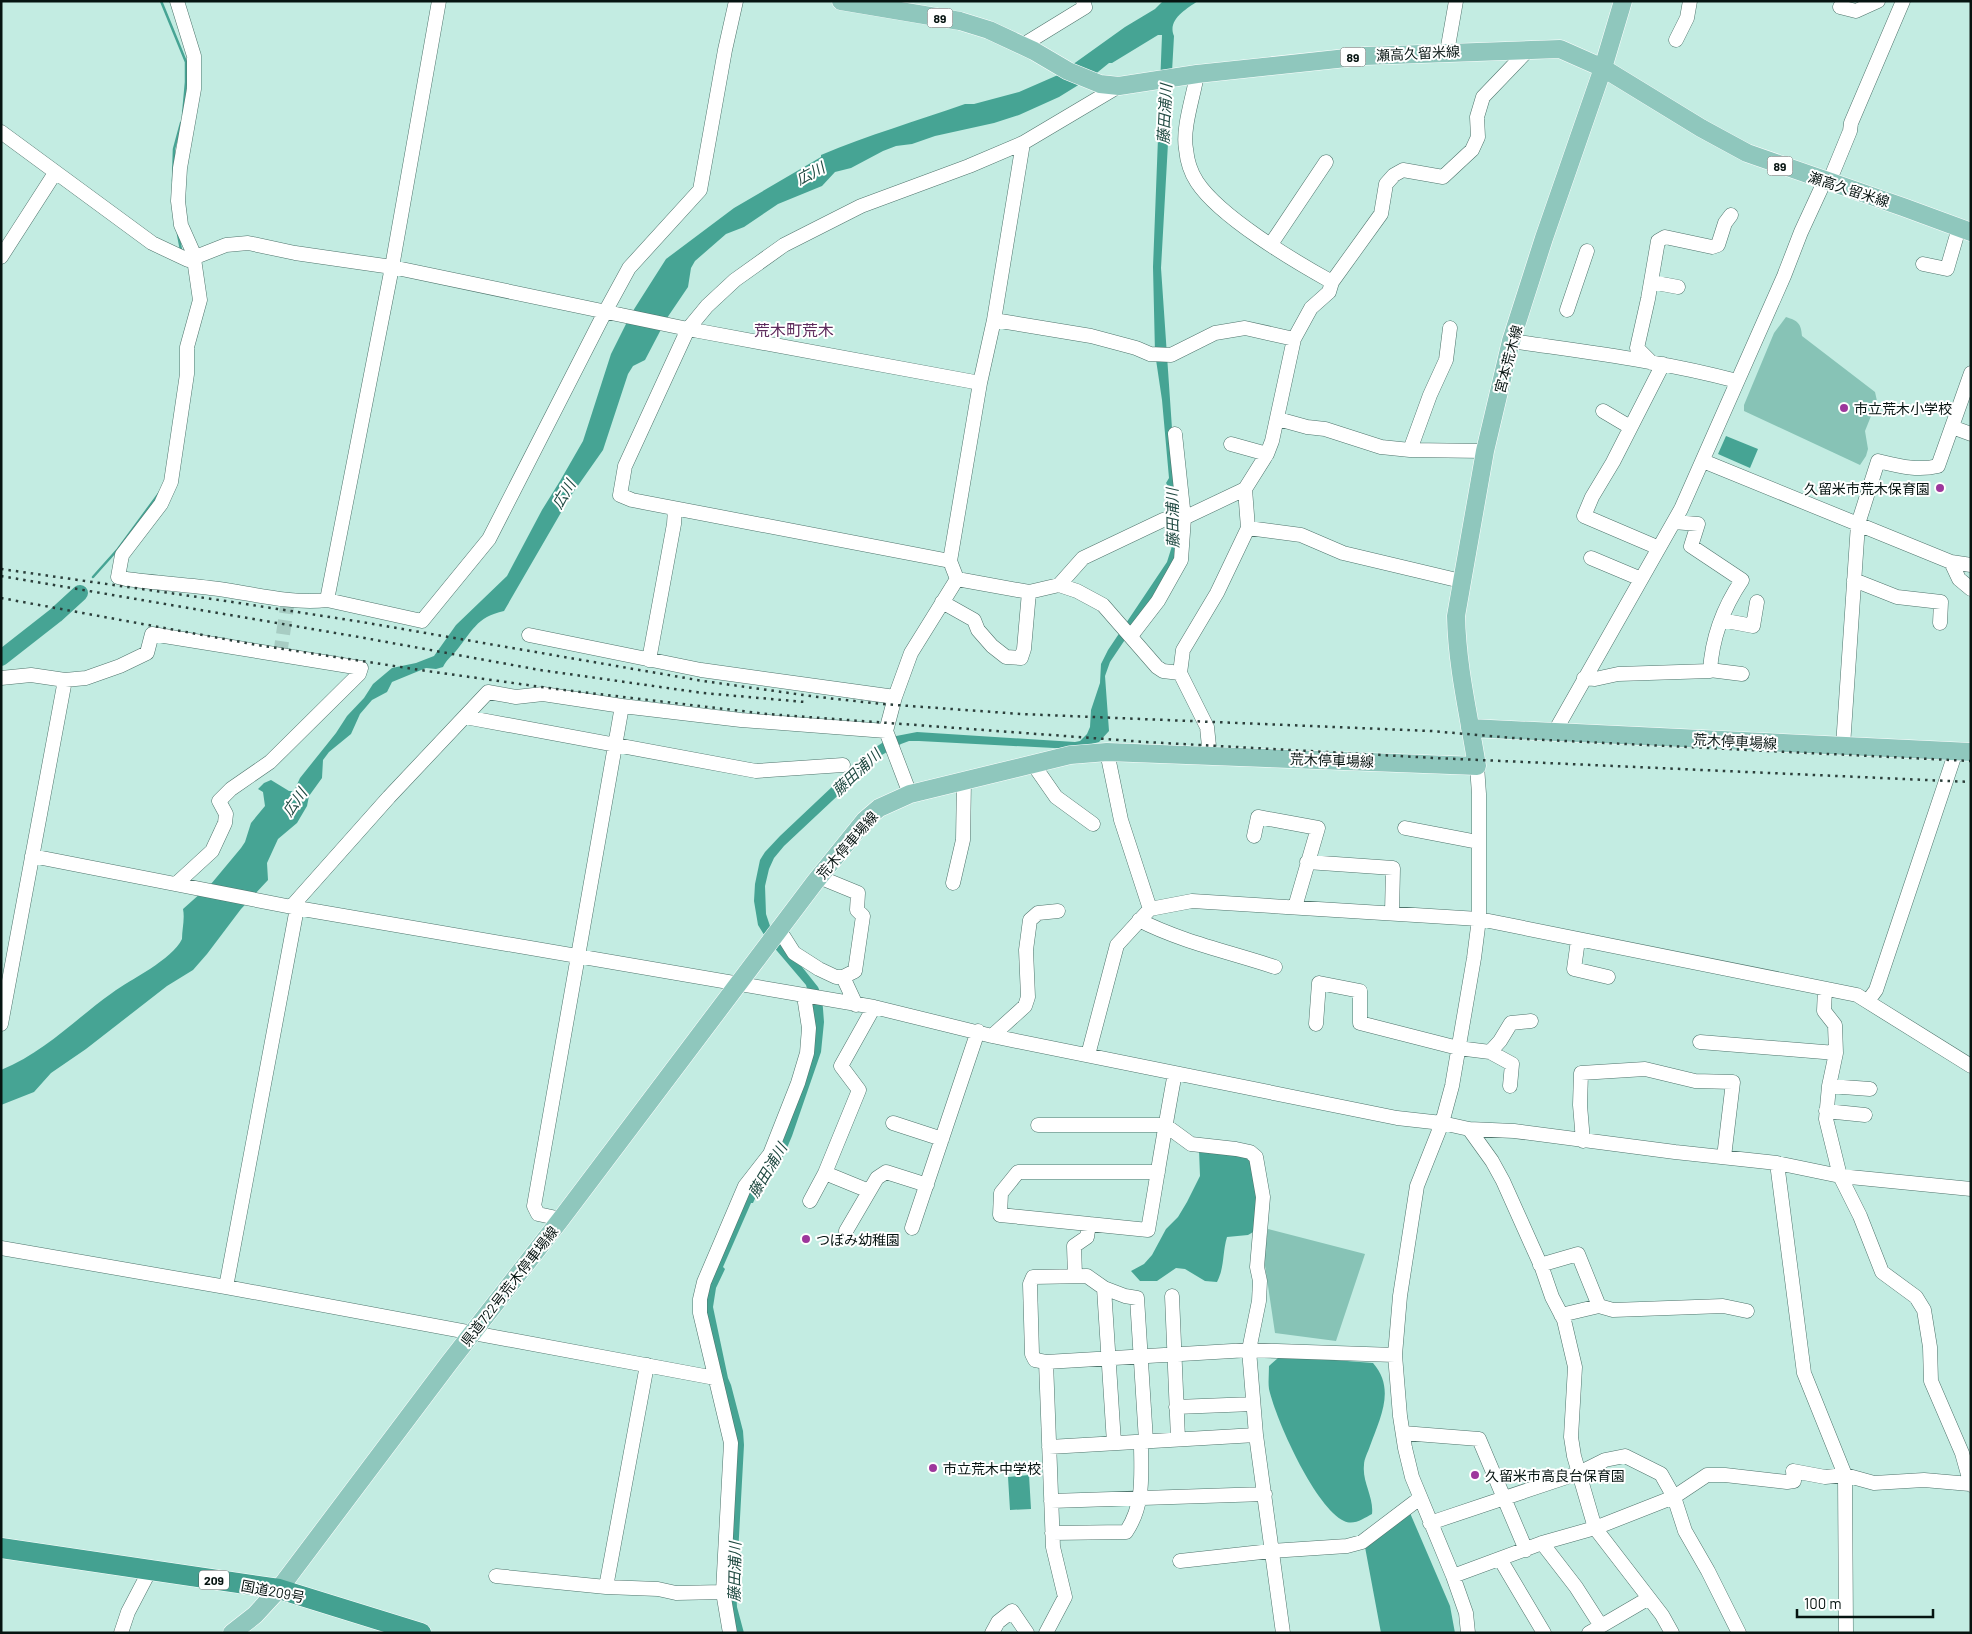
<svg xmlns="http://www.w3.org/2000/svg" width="1972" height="1634" font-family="Barlow,'Noto Sans JP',sans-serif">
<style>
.green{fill:#87c3b6}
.water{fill:#46a494}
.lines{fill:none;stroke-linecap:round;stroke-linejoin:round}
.stream{stroke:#46a494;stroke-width:2.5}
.river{stroke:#46a494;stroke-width:16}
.minor-tunnel{stroke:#a7ccc3;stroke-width:14;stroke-dasharray:14 7;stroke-linecap:butt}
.minor-casing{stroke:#4f746c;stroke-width:15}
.major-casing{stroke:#fff;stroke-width:19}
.highway-casing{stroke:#fff;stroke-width:21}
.minor{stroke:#fff;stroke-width:14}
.major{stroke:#8fc7bd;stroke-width:18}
.highway{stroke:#44a191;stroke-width:20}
.rail{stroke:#2b3e3a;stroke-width:2.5;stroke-dasharray:2.5 5;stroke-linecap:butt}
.poi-dot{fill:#9d379c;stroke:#fff;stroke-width:2}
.labels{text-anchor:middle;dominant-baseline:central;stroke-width:4;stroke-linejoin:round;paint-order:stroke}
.shield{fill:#fff;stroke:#515a58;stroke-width:1}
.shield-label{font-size:12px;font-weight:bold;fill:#061411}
.street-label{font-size:14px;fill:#061411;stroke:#fff}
.poi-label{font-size:14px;fill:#061411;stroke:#fff;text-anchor:start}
.water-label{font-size:15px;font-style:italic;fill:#204a42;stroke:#fff}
.quarter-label{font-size:16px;fill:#5d2b5c;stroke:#fff}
</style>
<rect width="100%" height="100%" fill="#c3ece2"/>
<path class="green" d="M 1786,317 C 1798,321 1801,323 1802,336 L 1875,392 L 1877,401 L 1865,431 L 1868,449 L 1866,456 L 1860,465 L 1744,411 L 1744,405 L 1774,333 Z
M 1268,1229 L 1365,1254 L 1336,1341 L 1275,1333 L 1264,1259 Z"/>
<path class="water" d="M 1163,1 L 1198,1 C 1186,9 1167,20 1174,36 L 1161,268 L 1178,516 L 1177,555 L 1169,574 L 1110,662 L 1105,676 L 1109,731 L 1099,742 L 1073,749 L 919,741 L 909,741 L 901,744 L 880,756 L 784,846 L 774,858 L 769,869 L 765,886 L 766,914 L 772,932 L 779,938 L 818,987 L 822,996 L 824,1022 L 821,1052 L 792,1136 L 784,1155 L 757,1194 L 753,1203 L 751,1203 L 723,1267 L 725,1269 L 716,1288 L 713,1307 L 728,1378 L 731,1385 L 743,1431 L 744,1445 L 736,1591 L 737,1607 L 744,1633 L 734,1633 L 726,1592 L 736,1450 L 704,1313 L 707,1284 L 806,1069 L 808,992 L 806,985 L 766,938 L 758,925 L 754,901 L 755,884 L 760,860 L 765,852 L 780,836 L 870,751 L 891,737 L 917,732 L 1075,742 L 1080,741 L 1087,734 L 1090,727 L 1091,710 L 1100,683 L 1101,664 L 1108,650 L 1167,562 L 1172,546 L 1173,534 L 1170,489 L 1166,483 L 1169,478 L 1162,400 L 1155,353 L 1153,267 L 1162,35 L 1158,35 L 1112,63 L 1109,63 L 1093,76 L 1059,97 L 1019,115 L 994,123 L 935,136 L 912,144 L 896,146 L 883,151 L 851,168 L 835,172 L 822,186 L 778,204 L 744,227 L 726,234 L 695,261 L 691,268 L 688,287 L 667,318 L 645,360 L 633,366 L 628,374 L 603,450 L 570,497 L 504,611 C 476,617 472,632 456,651 C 451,657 447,659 443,667 L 436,669 L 426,668 L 392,682 L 387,692 L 372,700 L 360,714 L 351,734 L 329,752 L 323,760 L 322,778 L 309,796 L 307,806 L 297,823 L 278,839 L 267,863 L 268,880 L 241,909 L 207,954 L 193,970 L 167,986 L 86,1049 L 51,1073 L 34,1092 L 1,1105 L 1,1070 C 45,1052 74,1020 112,993 C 131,979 172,960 182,939 C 182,929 185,919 183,909 L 211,884 L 241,848 L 245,842 L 251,823 L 265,806 L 263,792 L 258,789 L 264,783 L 271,780 L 289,791 L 294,791 L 300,778 L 336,733 L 347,716 L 364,698 L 373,684 L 392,668 L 416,663 L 434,656 L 456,625 L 507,576 L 542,510 L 560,481 L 583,441 L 611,354 L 631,314 L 666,259 L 734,208 L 821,157 L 821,155 C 868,135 917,121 965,104 L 974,104 L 1019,92 L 1058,75 L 1125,27 L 1155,9 Z
M 1726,436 L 1758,449 L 1750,468 L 1718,454 Z
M 1199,1150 L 1249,1154 L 1257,1182 L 1255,1231 L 1248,1235 L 1227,1237 C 1222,1254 1225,1266 1217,1282 L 1205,1281 L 1185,1269 L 1176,1268 L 1157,1281 L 1140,1281 L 1131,1271 L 1144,1264 L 1152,1255 L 1166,1229 L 1178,1217 L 1187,1202 L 1200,1176 Z
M 1295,1357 L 1373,1363 C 1396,1389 1380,1418 1370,1446 C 1368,1452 1364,1459 1364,1465 C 1362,1482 1374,1497 1372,1514 C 1364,1518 1354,1526 1344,1521 C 1315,1507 1276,1420 1269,1389 C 1268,1382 1269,1374 1269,1366 L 1278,1358 Z
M 1029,1475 L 1031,1509 L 1010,1510 L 1008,1477 Z
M 1410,1513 L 1450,1606 L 1455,1633 L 1381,1633 L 1365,1547 Z"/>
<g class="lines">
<path class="stream" d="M 161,1 L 186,62 L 186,82 L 183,115
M 173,181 L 174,149 L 181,123
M 178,234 L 181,250
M 93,577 L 118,549 L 160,492"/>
<path class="river" d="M 1,658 L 56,615 L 80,593"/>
<path class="minor-tunnel" d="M 280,655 L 288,600"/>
<g class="minor-casing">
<path id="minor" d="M 177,1 L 194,56 L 194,89 L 180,168 L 178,201 L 181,225 L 193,252 L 200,300 L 187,347 L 187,374 L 171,482 L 161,504 L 122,555 L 118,577 L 126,579 C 157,583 188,585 219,589 C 254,594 291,604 327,600 L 422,621 L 489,539 L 605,312 L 629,268 L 700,190 L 725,50 L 736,1
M 1840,7 L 1856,11 L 1878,1
M 1676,40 L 1687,18 L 1690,1
M 1023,45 L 1085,7 L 1083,1
M 1447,52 L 1456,1
M 1197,74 C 1194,95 1182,128 1186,149 C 1187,160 1191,173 1197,182 C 1220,217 1294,261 1332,282
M 1,132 L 152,243 L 188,260 L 226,245 L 248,243 L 295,253 L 392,267 L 688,329 L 980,383
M 1829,182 L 1850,131 L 1851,123 L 1903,1
M 1271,244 L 1326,162
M 1,257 L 55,173
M 1923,264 L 1947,269 L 1959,228
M 1651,282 L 1678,287
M 1567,310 L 1587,251
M 994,320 L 1091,336 L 1136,348 L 1150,354 L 1171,355 L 1215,333 L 1245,328 L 1294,339
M 1511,341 C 1586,352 1663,361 1737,381
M 1652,363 L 1637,348 L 1648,299 L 1658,241 L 1665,237 L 1712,247 L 1718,245 L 1725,223 L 1731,215
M 1603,411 L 1630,427
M 1278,419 L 1307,427 L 1325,429 L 1381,447 L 1410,450 L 1485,451
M 1952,427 L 1971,434
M 1231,444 L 1267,454
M 1410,450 L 1430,395 L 1446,360 L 1450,328
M 1703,461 L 1951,562 L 1971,565
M 1248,528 L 1301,535 L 1343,553 L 1461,581
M 1659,548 L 1584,516 L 1592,497 L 1613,462 L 1663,364
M 1591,558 L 1641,579
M 950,561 L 632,500 L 620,495 L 625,466 L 688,329 L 707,306 L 735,280 L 784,245 L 861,206 L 969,166 L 1023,143 L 1119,86
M 1951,562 L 1959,579 L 1971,589
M 957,579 L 950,561 L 980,383 L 994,320 L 1023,143
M 957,579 L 1029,592 L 1059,585 L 1077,591 L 1103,605 L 1157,667 L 1163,671 L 1180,673
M 1854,580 L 1897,597 L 1941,602 L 1940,623
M 1059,585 L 1083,558 L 1163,520 L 1184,518 L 1245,489 L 1267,454 L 1272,441 L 1294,339 L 1311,308 L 1329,292 L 1332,282 L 1381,214 L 1386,184 L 1394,175 L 1403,170 L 1443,177 L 1472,150 L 1478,137 L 1477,117 L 1483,97 L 1529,49
M 327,600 L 392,267 L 439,1
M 942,602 L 974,620 L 978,630 L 992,646 L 1006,657 L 1021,658 L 1024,649 L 1029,592
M 1721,620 L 1753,626 L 1757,602
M 529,635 L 701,670 L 895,697
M 1131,636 L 1158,601 L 1181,560 L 1184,518 L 1175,434
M 649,660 L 674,524 L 675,509
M 1710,670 L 1742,674
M 1,678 L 31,675 L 65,680 L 86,678 L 120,666 L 147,653 L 152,634 L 361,668 L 359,674 L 270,762 L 231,789 L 219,801 L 226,814 L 225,823 L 212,851 L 176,884
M 1584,678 L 1595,679 L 1618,674 L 1710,671 C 1712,638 1723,608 1742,580 L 1691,546 L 1698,524 L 1674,522
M 465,717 L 756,771 L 843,765
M 1554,733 L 1681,509 L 1784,276 L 1801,232 L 1825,180
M 1843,746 L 1858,524 L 1878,461 C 1899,466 1917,471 1938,466 L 1971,373
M 1107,752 L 1121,820 L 1150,909
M 1210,756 L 1207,727 L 1180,673 L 1183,650 L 1217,593 L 1248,528 L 1245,489
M 1033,764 L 1056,797 L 1093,824
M 910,794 L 886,731 L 895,697 L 911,653 L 957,579
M 1405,828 L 1478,842
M 1254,836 L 1258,817 L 1318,828 L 1295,907
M 32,856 L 297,908 L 874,1007 L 992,1036 L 1397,1118 L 1442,1123 L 1469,1129 L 1514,1131 L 1675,1152 L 1777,1163 L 1840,1176 L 1971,1189
M 1307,862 L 1393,868 L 1392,913
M 953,883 L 963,840 L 964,781
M 292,906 L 389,797 L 488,692 L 516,697 L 543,694 L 622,706 L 741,720 L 886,731
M 1139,920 C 1182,942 1230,952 1275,967
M 780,931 L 794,953 L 819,969 L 836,977 L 843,977 L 855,971 L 863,916 L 857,910 L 858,893 L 819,877
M 1578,940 L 1574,969 L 1608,977
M 843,977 L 856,1005
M 1825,989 L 1824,1011 L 1835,1025 L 1836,1053 L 1829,1086 L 1826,1119 L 1840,1176 L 1860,1216 L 1882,1272 L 1916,1297 L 1924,1310 L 1930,1347 L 1931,1381 L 1962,1453 L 1971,1485
M 1868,1001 L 1876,990 L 1956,751
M 1,1024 L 65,680
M 1316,1024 L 1319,983 L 1360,991 L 1360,1023 L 1458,1048 L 1490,1052 L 1500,1041 L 1511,1023 L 1531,1021
M 992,1036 L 1025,1006 L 1028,997 L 1026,950 L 1030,920 L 1038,913 L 1058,911
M 1700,1042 L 1836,1053
M 1490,1052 L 1512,1064 L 1510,1086
M 1088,1055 L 1117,945 L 1150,909 L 1192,901 L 1479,919 L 1857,995 L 1971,1066
M 1829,1086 L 1870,1089
M 1826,1111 L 1865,1115
M 893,1123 L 942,1139
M 1038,1125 L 1165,1125 L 1191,1144 L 1236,1149 L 1250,1152 L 1256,1157 L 1263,1197 L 1257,1267 L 1260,1281 L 1259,1301 L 1249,1350 L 1256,1435 L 1283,1633
M 1469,1129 L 1492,1161 L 1503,1181 L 1542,1268 L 1552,1297 L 1564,1320 L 1575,1367 L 1571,1437 L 1574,1456 L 1595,1528 L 1662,1615 L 1672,1633
M 1583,1141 L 1580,1105 L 1581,1073 L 1645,1069 L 1695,1081 L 1733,1082 L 1724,1157
M 1777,1163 L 1804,1373 L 1845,1475 L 1846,1633
M 1158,1172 L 1018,1172 L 1001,1193 L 1000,1215 L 1148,1230 C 1157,1178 1165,1125 1175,1073
M 825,1173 L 869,1191
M 810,1201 L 825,1173 L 859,1090 L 841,1066 L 874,1007
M 561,1219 L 538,1214 L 534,1206 L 622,706
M 912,1228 L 978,1031
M 846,1231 L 877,1178 L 886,1172 L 927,1185
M 1,1248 L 226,1287 L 715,1378
M 1540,1265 L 1578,1254 L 1599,1306
M 1075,1275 L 1074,1246 L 1087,1237 L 1089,1224
M 226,1287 L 297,908
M 1104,1288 L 1114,1443
M 1172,1296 L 1178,1439
M 1561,1315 L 1599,1306 L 1613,1310 L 1723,1306 L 1747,1311
M 1046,1362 L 1035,1360 L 1032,1354 L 1030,1284 L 1033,1277 L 1087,1276 L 1104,1288 L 1125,1296 L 1137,1298 L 1146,1441
M 1176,1407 L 1253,1404
M 1403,1433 L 1479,1439 L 1526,1550
M 1049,1447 L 1256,1435
M 1051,1501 L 1265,1494
M 1430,1523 L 1579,1473 L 1605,1460 L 1625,1456 L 1661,1474 L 1674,1497 L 1685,1531 L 1708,1571 L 1739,1633
M 1052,1533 L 1126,1532 C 1145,1504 1141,1474 1141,1442
M 1542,1543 L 1576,1587 L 1601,1626
M 1500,1559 L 1544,1633
M 1180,1561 L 1271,1551 L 1347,1546 L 1362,1542 L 1420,1498
M 496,1576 L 606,1587 L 658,1589 L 676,1593 L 723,1592
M 1453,1576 L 1542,1543 L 1595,1528 L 1674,1497 L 1707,1475 L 1725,1475 L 1787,1482 L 1794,1481 L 1793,1471 L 1825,1477 L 1845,1475 L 1874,1483 L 1924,1480 L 1970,1484
M 606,1587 L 647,1365
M 121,1633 L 128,1612 L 150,1570
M 730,1633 L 723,1592 L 731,1443 L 700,1313 L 700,1299 L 704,1282 L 745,1186 L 770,1154 L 798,1083 L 807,1053 L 809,1028 L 804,996
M 992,1633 L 998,1622 L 1012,1611 L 1027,1633
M 1046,1633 L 1065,1597 L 1053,1547 L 1046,1362 L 1249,1350 L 1395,1355
M 1468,1633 L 1466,1613 L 1453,1576 L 1412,1477 L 1405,1448 L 1400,1416 L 1395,1355 L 1400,1296 L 1417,1186 L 1442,1123 L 1452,1086 L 1474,958 L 1479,919 L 1479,794 L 1477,766
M 1589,1633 L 1649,1598"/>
</g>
<g class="major-casing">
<path id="major" d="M 841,1 L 960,21 L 989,30 L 1034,51 L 1068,71 L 1100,84 L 1119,86 L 1197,74 L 1365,56 L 1560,49 L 1603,68 L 1701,128 L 1747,153 L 1903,207 L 1971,232
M 1470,728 L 1971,752
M 232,1633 L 255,1615 L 279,1589 L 449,1363 L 561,1219 L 815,882 L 865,820 L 879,808 L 910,794 L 1070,755 L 1107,752 L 1477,766 C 1469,716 1457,667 1456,616 L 1485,451 L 1511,341 L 1544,238 L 1603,68 L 1623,1"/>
</g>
<g class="highway-casing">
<path id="highway" d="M 1,1548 L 279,1589 L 421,1633"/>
</g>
<use href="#minor" class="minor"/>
<use href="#major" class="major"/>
<use href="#highway" class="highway"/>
<path class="rail" d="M 1,569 L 226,601 L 362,622 L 703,681 L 818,697 L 882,704 L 1021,714 L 1431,731 L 1525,739 L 1971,761
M 1,576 L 359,637 L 540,670 L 703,693 L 805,702
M 1,598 L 257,645 L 427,671 L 556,689 L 767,714 L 1146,742 L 1435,758 L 1971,782"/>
</g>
<g class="poi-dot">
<circle cx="1844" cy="408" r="5"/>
<circle cx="1940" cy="488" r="5"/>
<circle cx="806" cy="1239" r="5"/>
<circle cx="933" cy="1468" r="5"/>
<circle cx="1475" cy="1475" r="5"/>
</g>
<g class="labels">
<g class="shield">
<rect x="927.5" y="8.5" width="25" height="19" rx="4"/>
<rect x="1340.5" y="47.5" width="25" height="19" rx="4"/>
<rect x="1767.5" y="156.5" width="25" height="19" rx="4"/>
<rect x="199" y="1570.5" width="30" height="19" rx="4"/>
</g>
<g class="shield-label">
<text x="940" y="18">89</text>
<text x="1353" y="57">89</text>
<text x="1780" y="166">89</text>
<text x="214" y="1580">209</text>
</g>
<g class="street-label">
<text transform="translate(1418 53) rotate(-3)">瀬高久留米線</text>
<text transform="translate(1849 189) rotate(18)">瀬高久留米線</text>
<text transform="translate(1508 359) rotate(-75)">宮本荒木線</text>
<text transform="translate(1735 741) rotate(3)">荒木停車場線</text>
<text transform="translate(1332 760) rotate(2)">荒木停車場線</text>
<text transform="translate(847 845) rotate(-49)">荒木停車場線</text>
<text transform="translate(509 1286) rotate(-52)">県道722号荒木停車場線</text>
<text transform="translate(273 1591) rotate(11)">国道209号</text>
</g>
<g class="poi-label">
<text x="1854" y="408">市立荒木小学校</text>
<text x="1930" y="488" text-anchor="end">久留米市荒木保育園</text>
<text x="816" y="1239">つぼみ幼稚園</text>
<text x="943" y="1468">市立荒木中学校</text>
<text x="1485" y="1475">久留米市高良台保育園</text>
</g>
<g class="water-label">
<text transform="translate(1164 114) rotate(-87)">藤田浦川</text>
<text transform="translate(810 173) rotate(-28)">広川</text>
<text transform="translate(563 494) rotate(-59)">広川</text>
<text transform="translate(1172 518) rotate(-91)">藤田浦川</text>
<text transform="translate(856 772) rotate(-43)">藤田浦川</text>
<text transform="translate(294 802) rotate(-55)">広川</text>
<text transform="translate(767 1170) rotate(-59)">藤田浦川</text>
<text transform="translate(734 1572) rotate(-89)">藤田浦川</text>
</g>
<g class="quarter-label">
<text x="794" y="329">荒木町荒木</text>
</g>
</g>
<rect width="1972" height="1634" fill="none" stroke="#061411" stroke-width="5"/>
<path d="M1797 1609v8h136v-8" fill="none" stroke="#061411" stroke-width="2.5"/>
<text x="1804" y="1609" font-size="15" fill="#061411" stroke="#ffffff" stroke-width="4" paint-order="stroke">100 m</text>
</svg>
